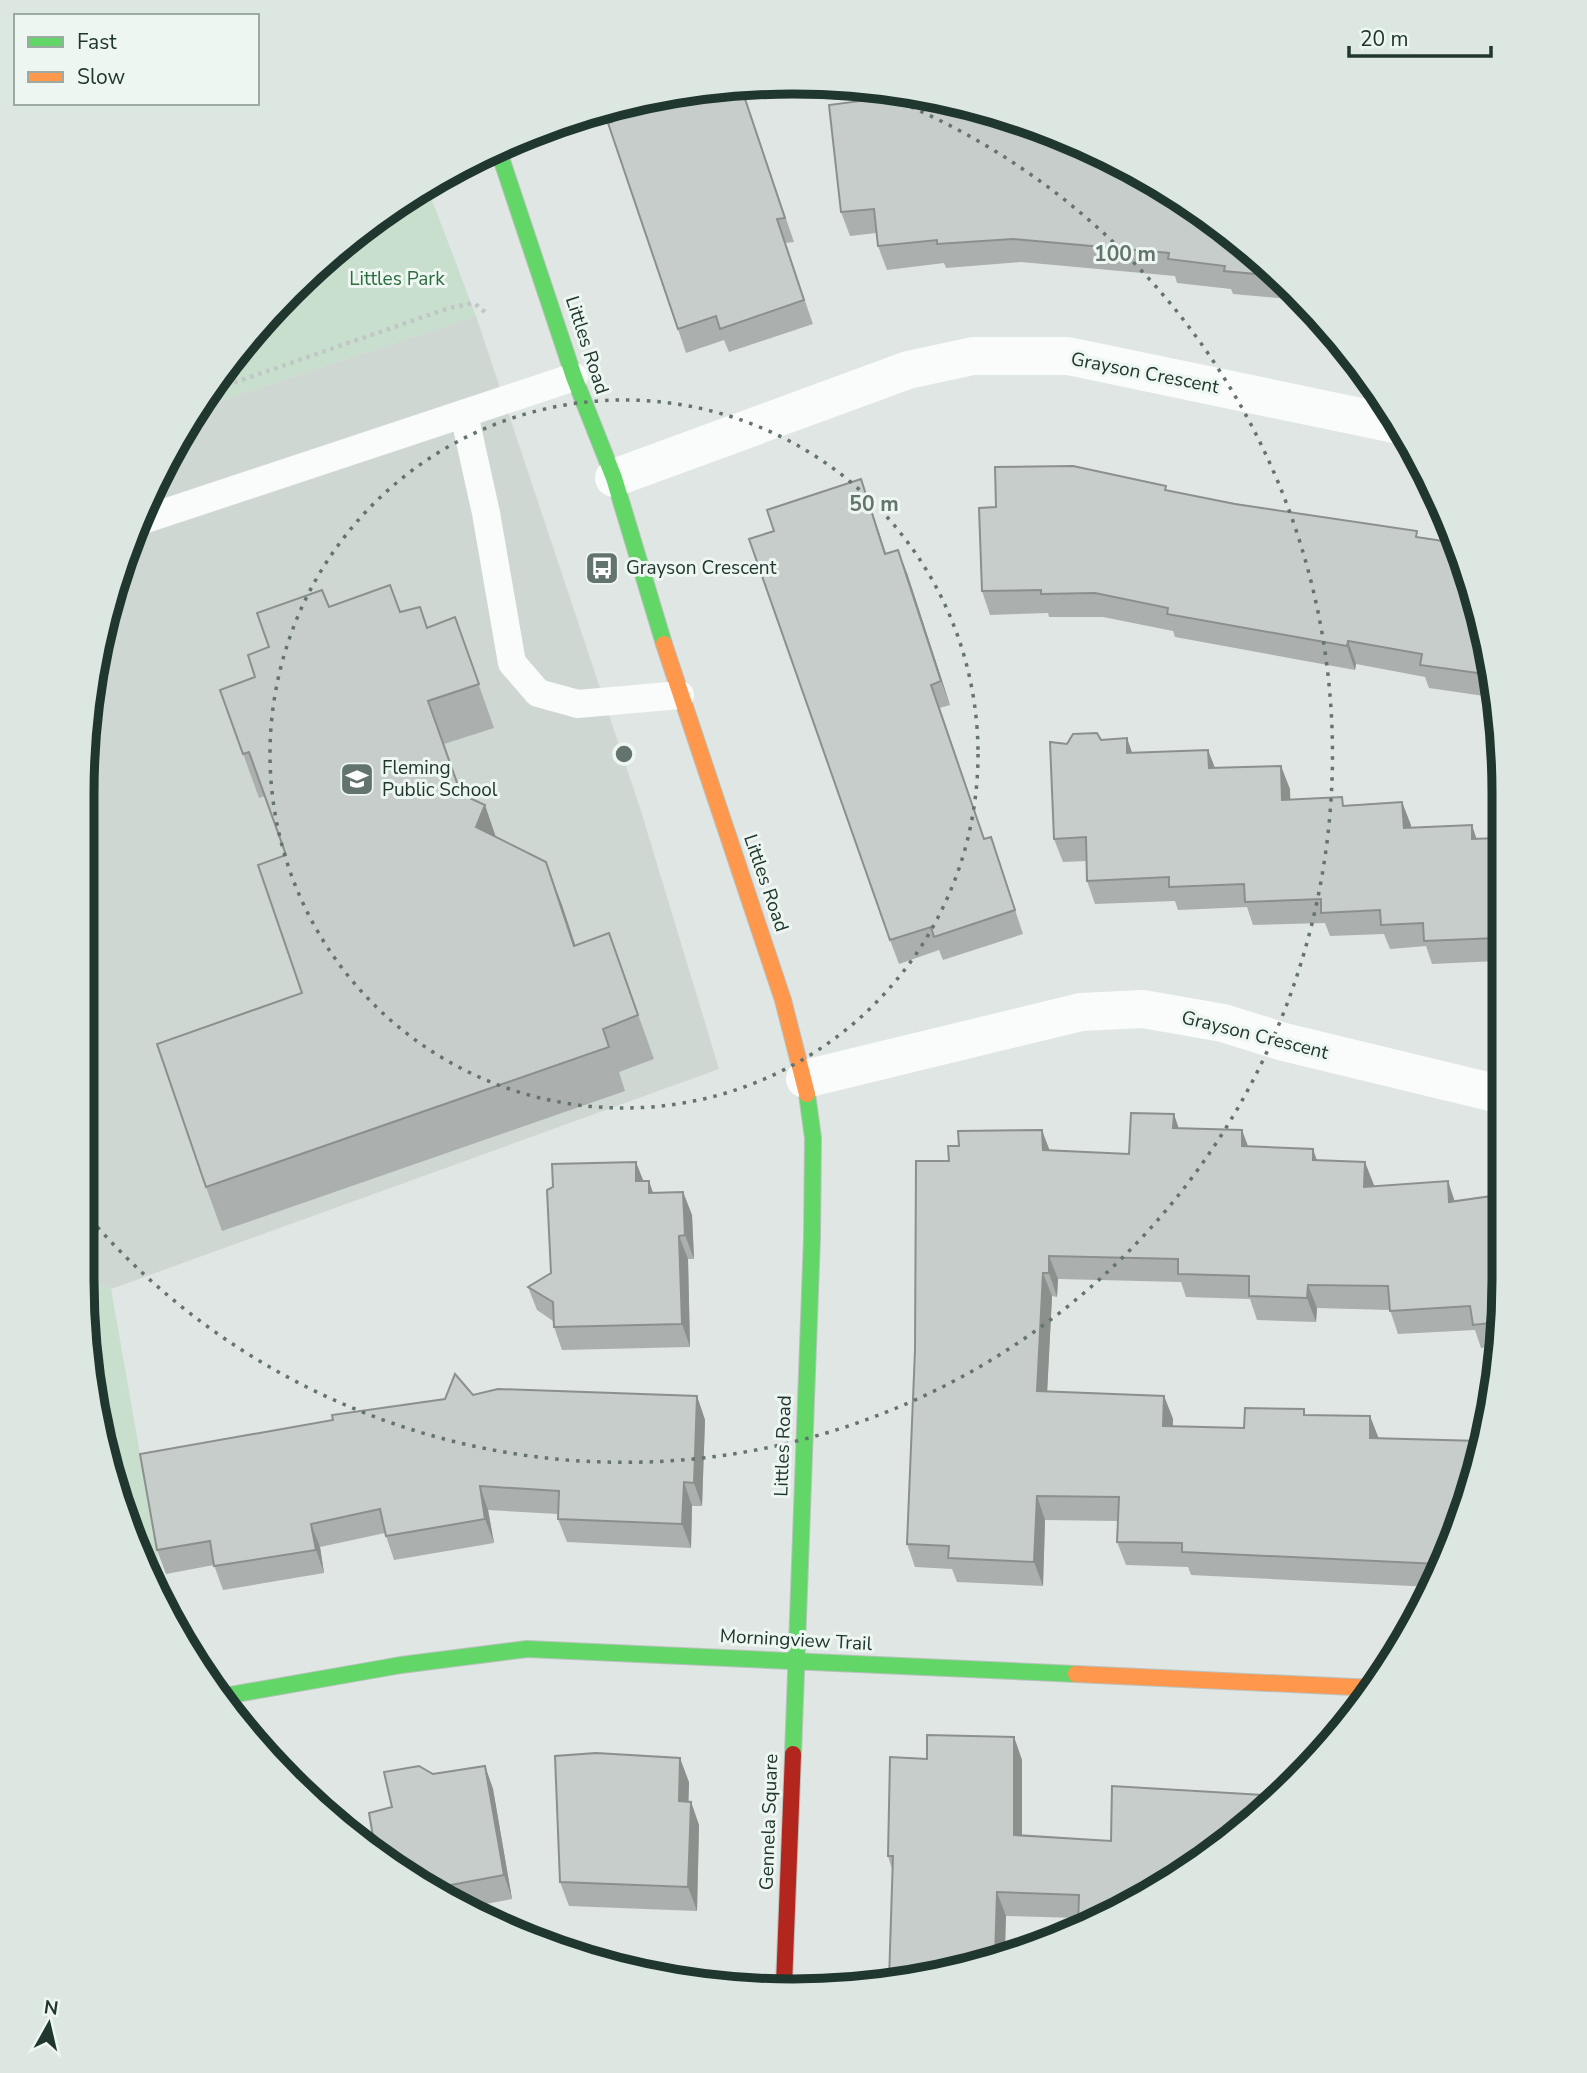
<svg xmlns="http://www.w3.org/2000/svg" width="1587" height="2073" font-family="'Nunito Sans',sans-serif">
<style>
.built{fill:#ced7d2}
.green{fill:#c9dfce}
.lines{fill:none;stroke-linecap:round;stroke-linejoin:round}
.fast-casing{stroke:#b9c2be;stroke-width:18}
.slow-casing{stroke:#b9c2be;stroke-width:18}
.jam-casing{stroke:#b9c2be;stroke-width:18}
.path{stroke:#bfc6c4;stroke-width:4.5;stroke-dasharray:3.5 5;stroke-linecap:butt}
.lane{stroke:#fafbfb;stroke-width:28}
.street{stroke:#fafbfb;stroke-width:38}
.fast{stroke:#63d668;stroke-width:16}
.slow{stroke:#ff974d;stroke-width:16}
.jam{stroke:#b3261e;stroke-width:16}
.wall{fill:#abb0ae}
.shaded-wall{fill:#8b908d}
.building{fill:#c7cdca;stroke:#8b908d;stroke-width:2}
.ring{fill:none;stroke:#63746e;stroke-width:3.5;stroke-dasharray:3.5 7}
.labels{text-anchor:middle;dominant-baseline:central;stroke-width:6;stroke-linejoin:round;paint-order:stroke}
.park-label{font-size:19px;fill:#2c6c40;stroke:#edf6f1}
.street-label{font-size:19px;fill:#20372f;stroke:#edf6f1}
.poi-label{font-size:19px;fill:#20372f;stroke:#edf6f1;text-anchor:start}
.rim{fill:none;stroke:#20372f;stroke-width:9}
.centre{fill:#63746e;stroke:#edf6f1;stroke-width:3.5}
.ring-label{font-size:21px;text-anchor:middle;font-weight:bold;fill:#63746e;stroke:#edf6f1;stroke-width:6;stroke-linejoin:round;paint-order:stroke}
</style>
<rect width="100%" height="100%" fill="#e0e6e3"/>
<path class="built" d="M 476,316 L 641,811 L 719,1069 L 111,1289 L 82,1278 L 84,747 L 107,609 L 156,479 L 199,408 Z"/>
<path class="green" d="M 427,187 L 476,316 L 199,408 L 229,361 L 291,290 L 398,202 Z
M 82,1278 L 111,1289 L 168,1612 L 107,1464 Z"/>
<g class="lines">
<g class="fast-casing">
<path id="fast" d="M 498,149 L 574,377 L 614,478 L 664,644
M 219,1697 L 401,1665 L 527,1649 L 1076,1674
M 793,1754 L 812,1237 L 813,1138 L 807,1094"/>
</g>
<g class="slow-casing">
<path id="slow" d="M 664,644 L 783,1000 L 807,1094
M 1076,1674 L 1374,1688"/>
</g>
<g class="jam-casing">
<path id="jam" d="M 784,1985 L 793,1754"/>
</g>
<path class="path" d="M 210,391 L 449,308 L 474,303 L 485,312"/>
<path class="lane" d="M 464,414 L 486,513 L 512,663 L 538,693 L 578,704 L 680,695
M 140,521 L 574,377"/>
<path class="street" d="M 614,478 L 908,370 L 973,356 L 1068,356 L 1399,425
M 805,1079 L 1081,1012 L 1143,1009 L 1223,1023 L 1284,1042 L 1499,1094"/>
<use href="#fast" class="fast"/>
<use href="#slow" class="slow"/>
<use href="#jam" class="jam"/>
</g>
<path class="wall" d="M 741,87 L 794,242 L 785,243 L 813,324 L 729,352 L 724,340 L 686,353 L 678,329 L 612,122 Z
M 910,106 L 1188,202 L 1296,290 L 1311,309 L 1303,307 L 1300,300 L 1233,294 L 1231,289 L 1177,283 L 1175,276 L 1021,262 L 946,268 L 944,263 L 887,270 L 878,246 L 876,233 L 850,236 L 841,212 Z
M 1168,491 L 1420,537 L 1456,543 L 1498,698 L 1429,688 L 1425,677 L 1356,664 L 1355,670 L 1175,637 L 1173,631 L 1103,617 L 1049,617 L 1048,613 L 990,615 L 982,591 L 996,507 Z
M 869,502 L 886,554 L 907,573 L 950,705 L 940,708 L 984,839 L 991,837 L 1023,934 L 943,960 L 939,950 L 899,964 L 890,940 Z
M 390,585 L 400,612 L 420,607 L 428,628 L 455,617 L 494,728 L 444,744 L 462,795 L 496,837 L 562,905 L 575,946 L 609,933 L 654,1059 L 619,1072 L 625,1091 L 222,1231 L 206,1187 L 302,993 L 286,855 L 265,796 L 259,798 L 220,690 L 255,677 L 269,647 L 329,607 Z
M 1127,738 L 1132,753 L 1214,767 L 1290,789 L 1290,799 L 1345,805 L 1402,802 L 1411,827 L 1477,839 L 1499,838 L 1499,969 L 1498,961 L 1432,964 L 1426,946 L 1390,949 L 1384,934 L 1330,936 L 1325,923 L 1253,925 L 1247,907 L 1178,910 L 1175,901 L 1095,904 L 1087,881 L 1086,861 L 1063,862 L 1054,839 L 1067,744 Z
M 1179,1128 L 1248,1146 L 1317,1160 L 1374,1186 L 1455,1201 L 1499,1195 L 1499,1346 L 1481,1348 L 1475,1330 L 1398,1334 L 1390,1310 L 1317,1308 L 1316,1322 L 1257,1320 L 1250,1299 L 1186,1297 L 1181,1282 L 1058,1279 L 1057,1297 L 1052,1296 L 1047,1392 L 1164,1396 L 1173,1419 L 1173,1427 L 1244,1428 L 1306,1415 L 1370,1416 L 1378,1438 L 1451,1551 L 1432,1587 L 1191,1575 L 1188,1567 L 1126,1565 L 1117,1542 L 1118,1521 L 1045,1520 L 1043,1586 L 957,1582 L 952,1569 L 915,1567 L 907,1544 L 949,1161 L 1050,1150 L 1129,1154 Z
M 643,1181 L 649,1181 L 653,1193 L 683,1192 L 692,1215 L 694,1259 L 688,1259 L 690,1347 L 562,1350 L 554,1327 L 553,1321 L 537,1310 L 528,1287 L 551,1273 Z
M 473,1395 L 697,1396 L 705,1420 L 702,1506 L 692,1506 L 691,1548 L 567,1542 L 558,1519 L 558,1514 L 488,1510 L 494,1543 L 394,1560 L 385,1533 L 320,1547 L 324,1573 L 223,1590 L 214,1565 L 166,1574 L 157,1550 L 333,1420 Z
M 1014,1737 L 1022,1760 L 1022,1835 L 1111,1841 L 1280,1796 L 1078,1918 L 1006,1916 L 892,1869 L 888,1856 L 927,1759 Z
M 485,1766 L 493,1789 L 512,1899 L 464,1908 L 375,1848 L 392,1807 L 433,1774 Z
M 689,1782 L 688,1801 L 691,1802 L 699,1825 L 697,1911 L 569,1906 L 560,1882 Z"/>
<path class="shaded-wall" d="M 861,479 L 869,502 L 894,578 L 885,554 Z
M 898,550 L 907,573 L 950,705 L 941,681 Z
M 1348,641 L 1356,664 L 1355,670 L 1347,646 Z
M 1127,738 L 1135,761 L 1127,753 Z
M 1208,750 L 1217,773 L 1209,768 Z
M 1281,766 L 1290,789 L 1291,823 L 1282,800 Z
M 1402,802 L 1411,825 L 1412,851 L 1404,828 Z
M 485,805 L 500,849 L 476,827 Z
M 1472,825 L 1480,849 L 1472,839 Z
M 546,862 L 562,905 L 590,989 L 574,946 Z
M 1174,1114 L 1182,1138 L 1173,1128 Z
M 1042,1130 L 1051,1154 L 1043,1150 Z
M 1242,1130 L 1251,1154 L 1242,1146 Z
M 1313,1149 L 1321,1172 L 1313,1160 Z
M 636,1162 L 645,1185 L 636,1181 Z
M 1365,1162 L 1374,1185 L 1373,1210 L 1364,1187 Z
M 649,1181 L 657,1205 L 649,1193 Z
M 1448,1181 L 1456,1205 L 1449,1202 Z
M 683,1192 L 692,1215 L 694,1259 L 685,1235 Z
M 679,1236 L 688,1259 L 690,1347 L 682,1324 Z
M 1049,1256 L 1058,1279 L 1057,1297 L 1049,1273 Z
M 1043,1273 L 1052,1296 L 1046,1415 L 1037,1391 Z
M 1308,1285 L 1317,1308 L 1316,1322 L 1307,1298 Z
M 697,1396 L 705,1420 L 702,1506 L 694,1483 Z
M 1164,1396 L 1173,1419 L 1172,1450 L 1163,1426 Z
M 1370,1416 L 1379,1439 L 1370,1438 Z
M 684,1482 L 692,1506 L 691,1548 L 682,1524 Z
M 480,1486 L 488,1510 L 494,1543 L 485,1519 Z
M 1037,1496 L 1045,1520 L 1043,1586 L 1034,1562 Z
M 311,1524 L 320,1547 L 324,1573 L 316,1550 Z
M 1439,1555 L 1443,1566 L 1441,1569 L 1439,1564 Z
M 1014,1737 L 1022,1760 L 1022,1858 L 1014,1835 Z
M 680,1758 L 689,1782 L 688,1824 L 679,1801 Z
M 485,1766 L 493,1789 L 512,1899 L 504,1875 Z
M 691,1802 L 699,1825 L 697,1911 L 688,1887 Z
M 997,1892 L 1006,1916 L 1005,1956 L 995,1958 Z"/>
<path class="building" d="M 741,87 L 785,218 L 777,219 L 804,300 L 720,329 L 716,316 L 678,329 L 608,123 L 612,122 L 608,110 L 654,96 Z
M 906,95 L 907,107 L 956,103 L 1065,136 L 1188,202 L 1278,276 L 1224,271 L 1225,266 L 1168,259 L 1169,253 L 1013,239 L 937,244 L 937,240 L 878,246 L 874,209 L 841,212 L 829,105 Z
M 1073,466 L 1166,486 L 1165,490 L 1235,504 L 1417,531 L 1416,537 L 1456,543 L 1492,675 L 1420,665 L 1422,654 L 1348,641 L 1347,646 L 1167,614 L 1168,608 L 1095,593 L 1041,594 L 1041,590 L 982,591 L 979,508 L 996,507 L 995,467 Z
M 861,479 L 885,554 L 898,550 L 941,681 L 931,685 L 984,839 L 991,837 L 1015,910 L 934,937 L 931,927 L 890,940 L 749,539 L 774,531 L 767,510 Z
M 390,585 L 400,612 L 420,607 L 427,628 L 455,617 L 479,684 L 428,701 L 461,794 L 485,805 L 476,827 L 546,862 L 574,946 L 609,933 L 638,1015 L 603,1029 L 609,1047 L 206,1187 L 157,1044 L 302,993 L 258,865 L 286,855 L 249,752 L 243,754 L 220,690 L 255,677 L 248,655 L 269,647 L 257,613 L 322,590 L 329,607 Z
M 1097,733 L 1101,740 L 1127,738 L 1127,753 L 1208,750 L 1209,768 L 1281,766 L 1282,800 L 1342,797 L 1343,806 L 1402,802 L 1404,828 L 1472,825 L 1472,839 L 1499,838 L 1499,967 L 1497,938 L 1424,941 L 1423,923 L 1381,925 L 1380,910 L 1321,913 L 1321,899 L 1245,902 L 1244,884 L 1169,887 L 1169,877 L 1087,881 L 1086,837 L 1054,839 L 1050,742 L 1067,744 L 1073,734 Z
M 1131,1113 L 1174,1114 L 1173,1128 L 1242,1130 L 1242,1146 L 1313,1149 L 1313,1160 L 1365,1162 L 1364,1187 L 1448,1181 L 1449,1202 L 1499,1195 L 1499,1322 L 1473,1325 L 1470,1306 L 1390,1311 L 1388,1286 L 1308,1285 L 1307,1298 L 1249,1296 L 1249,1276 L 1178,1274 L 1178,1259 L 1049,1256 L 1049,1273 L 1043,1273 L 1037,1391 L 1164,1396 L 1163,1426 L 1244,1428 L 1245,1408 L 1304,1409 L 1304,1415 L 1370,1416 L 1370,1438 L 1480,1441 L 1451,1551 L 1448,1556 L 1439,1555 L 1439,1564 L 1182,1552 L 1182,1543 L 1117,1542 L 1119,1497 L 1037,1496 L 1034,1562 L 948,1558 L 949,1546 L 907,1544 L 915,1350 L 916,1161 L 949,1161 L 948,1146 L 959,1146 L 958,1131 L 1042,1130 L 1043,1150 L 1129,1154 Z
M 636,1162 L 636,1181 L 649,1181 L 649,1193 L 683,1192 L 685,1235 L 679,1236 L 682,1324 L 554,1327 L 553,1302 L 528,1287 L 551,1273 L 547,1190 L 553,1187 L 552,1164 Z
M 455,1374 L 473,1395 L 498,1389 L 697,1396 L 694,1483 L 684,1482 L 682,1524 L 558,1519 L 559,1491 L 480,1486 L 485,1519 L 386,1536 L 380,1509 L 311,1524 L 316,1550 L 214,1566 L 210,1541 L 157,1550 L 140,1454 L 333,1420 L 332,1415 L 445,1399 Z
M 927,1735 L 1014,1737 L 1014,1835 L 1111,1841 L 1112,1786 L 1280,1796 L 1189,1871 L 1078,1926 L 1079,1895 L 997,1892 L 995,1958 L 889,1980 L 893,1856 L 888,1856 L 890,1757 L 927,1759 Z
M 596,1753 L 680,1758 L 679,1801 L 691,1802 L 688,1887 L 560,1882 L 555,1756 Z
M 419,1766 L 433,1774 L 485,1766 L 504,1875 L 435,1888 L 375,1848 L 369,1813 L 392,1807 L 384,1772 Z
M 1282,1788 L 1289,1788 L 1282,1794 Z
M 614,1955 L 615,1963 L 595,1957 Z"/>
<g class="ring">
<circle cx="624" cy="754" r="354"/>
<path d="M872 91A708 708 0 1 1 86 1214"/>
</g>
<defs>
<g id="bus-square" transform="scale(1.75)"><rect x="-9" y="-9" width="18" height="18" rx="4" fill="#63746e" stroke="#edf6f1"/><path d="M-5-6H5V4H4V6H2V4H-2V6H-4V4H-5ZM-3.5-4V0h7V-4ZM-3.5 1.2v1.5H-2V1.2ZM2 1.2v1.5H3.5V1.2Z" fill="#fff"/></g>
<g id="school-square" transform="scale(1.75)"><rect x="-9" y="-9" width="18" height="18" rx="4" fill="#63746e" stroke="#edf6f1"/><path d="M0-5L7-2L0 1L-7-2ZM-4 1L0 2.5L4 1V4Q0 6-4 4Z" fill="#fff"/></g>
</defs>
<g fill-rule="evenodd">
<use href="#bus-square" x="602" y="568"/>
<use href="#school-square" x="357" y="779"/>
</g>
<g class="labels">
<g class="park-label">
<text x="397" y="279">Littles Park</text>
</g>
<g class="street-label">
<text transform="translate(587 345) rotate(72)">Littles Road</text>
<text transform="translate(1145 373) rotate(11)">Grayson Crescent</text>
<text transform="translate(766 883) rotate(71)">Littles Road</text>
<text transform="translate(1255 1035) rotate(14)">Grayson Crescent</text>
<text transform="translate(783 1446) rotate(-88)">Littles Road</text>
<text transform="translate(796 1640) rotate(3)">Morningview Trail</text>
<text transform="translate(769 1822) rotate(-88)">Gennela Square</text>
</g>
<g class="poi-label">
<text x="626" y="568">Grayson Crescent</text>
<text x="382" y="768">Fleming<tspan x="382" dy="22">Public School</tspan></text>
</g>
</g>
<path d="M0 0H1587V2073H0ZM793 94H793A699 699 0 0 1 1492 793V1280A699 699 0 0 1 793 1979H793A699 699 0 0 1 94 1280V793A699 699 0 0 1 793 94Z" fill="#dde7e1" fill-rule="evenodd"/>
<path class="rim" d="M793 94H793A699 699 0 0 1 1492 793V1280A699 699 0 0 1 793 1979H793A699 699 0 0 1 94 1280V793A699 699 0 0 1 793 94Z"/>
<circle cx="624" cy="754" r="10" class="centre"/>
<g class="ring-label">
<text x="1125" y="261">100 m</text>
<text x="874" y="511">50 m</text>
</g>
<rect x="14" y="14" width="245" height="91" fill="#edf6f1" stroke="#9baaa3" stroke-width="2"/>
<rect x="28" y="37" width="35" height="10" fill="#63d668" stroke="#9baaa3" stroke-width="2"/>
<text x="77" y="49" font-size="21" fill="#20372f">Fast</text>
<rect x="28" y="72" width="35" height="10" fill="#ff974d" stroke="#9baaa3" stroke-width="2"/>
<text x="77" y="84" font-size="21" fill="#20372f">Slow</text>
<g transform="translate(49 2024) rotate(8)" stroke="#edf6f1" stroke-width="5" paint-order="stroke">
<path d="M0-5L12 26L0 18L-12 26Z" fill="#20372f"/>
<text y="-10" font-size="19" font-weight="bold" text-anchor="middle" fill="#20372f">N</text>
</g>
<path d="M1349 46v10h142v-10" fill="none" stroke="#20372f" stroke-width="3.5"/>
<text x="1360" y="46" font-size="21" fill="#20372f" stroke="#edf6f1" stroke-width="5" paint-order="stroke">20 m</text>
</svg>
